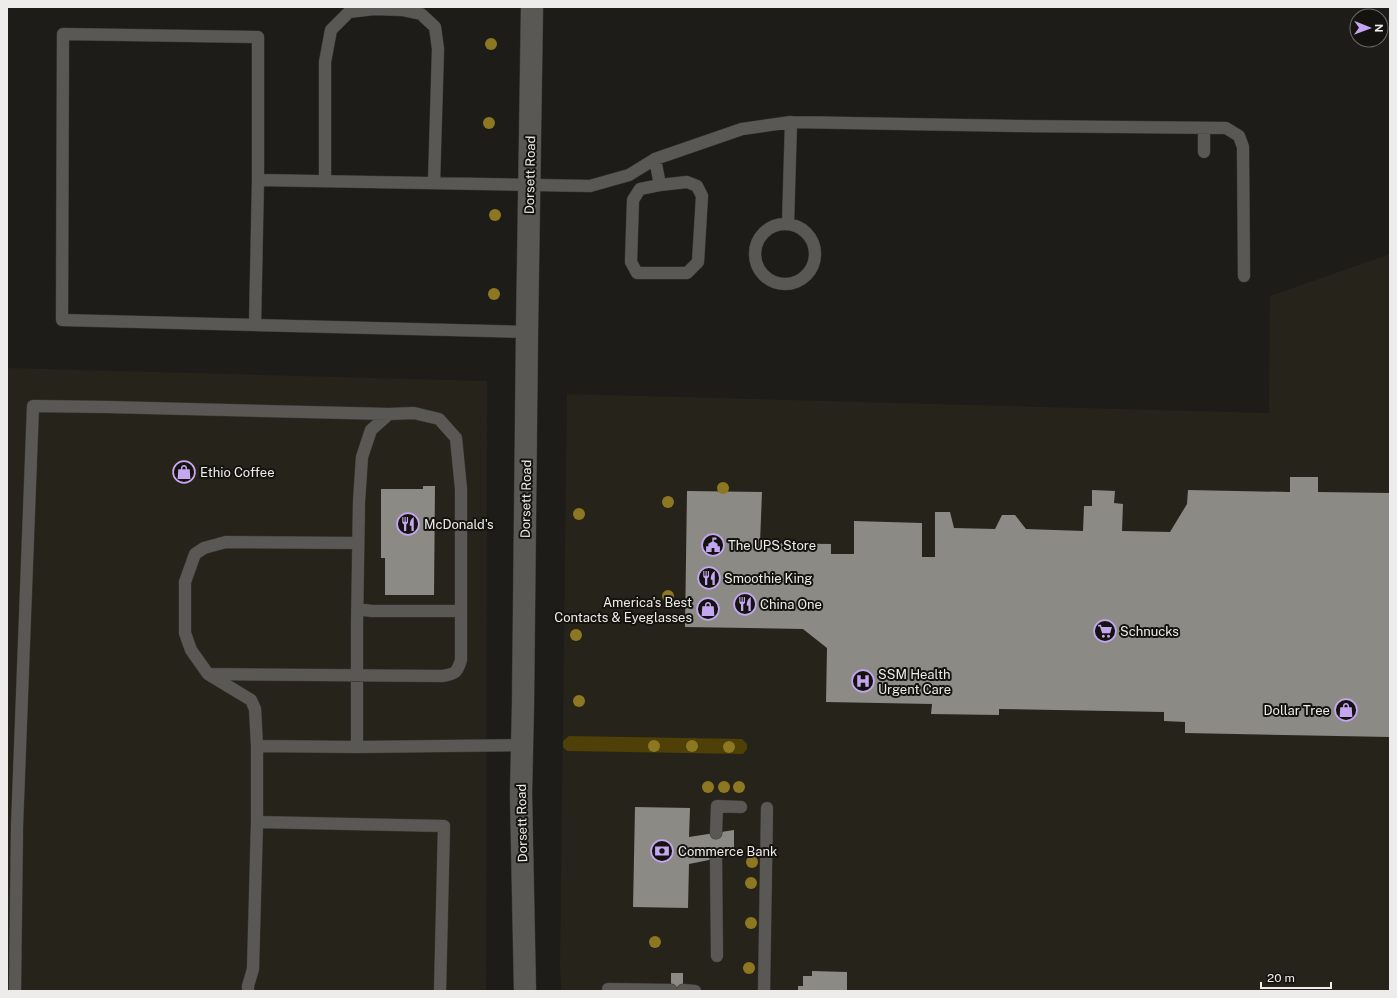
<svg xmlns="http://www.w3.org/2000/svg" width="1397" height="998" font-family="'Public Sans',sans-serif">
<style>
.built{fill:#26231a}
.green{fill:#4e4007}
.building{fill:#8b8a85}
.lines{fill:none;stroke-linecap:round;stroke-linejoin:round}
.lane-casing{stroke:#3a3937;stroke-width:13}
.secondary-casing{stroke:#3a3937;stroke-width:23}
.lane{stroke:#595854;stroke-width:12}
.secondary{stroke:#595854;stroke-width:22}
.tree{fill:#8d7720}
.labels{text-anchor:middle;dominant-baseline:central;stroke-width:4;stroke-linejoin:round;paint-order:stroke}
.street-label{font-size:13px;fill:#edecea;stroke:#14130f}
.poi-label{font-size:13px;fill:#edecea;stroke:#14130f;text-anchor:start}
</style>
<rect width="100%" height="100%" fill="#1d1c18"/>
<path class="built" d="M 1390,254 L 1390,991 L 561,991 L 560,966 L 567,394 L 1269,413 L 1270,296 Z
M 7,368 L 487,381 L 486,991 L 7,991 Z"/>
<path class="green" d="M 569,736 L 742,739 L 747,744 L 747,749 L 743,754 L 567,751 L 563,747 L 563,741 Z"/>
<path class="building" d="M 1290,477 L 1318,477 L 1318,492 L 1390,493 L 1390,737 L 1185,733 L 1185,722 L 1164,721 L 1164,712 L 999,709 L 999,715 L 931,714 L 932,704 L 826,702 L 827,648 L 803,629 L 685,627 L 687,491 L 762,492 L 760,543 L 831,544 L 831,554 L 854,554 L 854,521 L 922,523 L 922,557 L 935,557 L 935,512 L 950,512 L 954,528 L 995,529 L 1002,515 L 1015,515 L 1026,529 L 1083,531 L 1084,506 L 1092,506 L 1092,490 L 1115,491 L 1114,503 L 1123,504 L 1122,531 L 1170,532 L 1187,504 L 1188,490 L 1290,492 Z
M 423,486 L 435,486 L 434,595 L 385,595 L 385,558 L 381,558 L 381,489 L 423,489 Z
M 635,807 L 690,808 L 689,837 L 734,830 L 734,855 L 689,864 L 688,908 L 633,907 Z
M 812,971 L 847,972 L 847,991 L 798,991 L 798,986 L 803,986 L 803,976 L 812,976 Z
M 671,973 L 683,973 L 683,991 L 671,991 Z"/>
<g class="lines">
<g class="lane-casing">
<path id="lane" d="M 1204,129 L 1204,152
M 655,159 L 660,185 L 687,182 L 697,186 L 702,196 L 698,262 L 687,273 L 637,273 L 631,262 L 633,200 L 640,189 L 660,185
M 325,181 L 325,62 L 331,30 L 349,12 L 374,9 L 402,10 L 421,14 L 435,27 L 438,49 L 434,183
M 788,224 L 791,122
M755 254a30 30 0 1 1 60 0a30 30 0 1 1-60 0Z
M 255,325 L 258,180
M 527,332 L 62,320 L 63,34 L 258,37 L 258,180 L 590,186 L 629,175 L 655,159 L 742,129 L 791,122 L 1018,126 L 1226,128 L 1239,136 L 1243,147 L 1244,276
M 357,609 L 372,611 L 461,611
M 208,674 L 442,676 C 455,674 457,673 461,660 L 461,489 L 456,438 L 439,419 L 414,413 L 389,414 L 371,430 L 362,457 L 359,502 L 357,625 L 357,747
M 257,746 L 255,709 L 251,700 L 208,674 L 191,650 L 185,633 L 185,582 L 195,554 L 204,548 L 226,542 L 358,543
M 257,822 L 444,826 L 440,991
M 716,833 L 717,806 L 741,807
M 716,858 L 717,956
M 608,989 L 671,990
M 683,990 L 695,991
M 15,991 L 17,827 L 33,406 L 108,407 L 389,414
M 248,991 L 248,986 L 253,969 L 257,822 L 257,746 L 357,747 L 522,745
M 764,991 L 767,808"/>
</g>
<g class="secondary-casing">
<path id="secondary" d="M 525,991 L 521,794 L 523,704 L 527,332 L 532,7"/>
</g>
<use href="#lane" class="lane"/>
<use href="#secondary" class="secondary"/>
</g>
<g class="tree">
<circle cx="491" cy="44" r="6"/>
<circle cx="489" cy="123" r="6"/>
<circle cx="495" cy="215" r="6"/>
<circle cx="494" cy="294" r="6"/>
<circle cx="723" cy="488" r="6"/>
<circle cx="668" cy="502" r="6"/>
<circle cx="579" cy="514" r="6"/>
<circle cx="668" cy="596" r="6"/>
<circle cx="576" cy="635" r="6"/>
<circle cx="579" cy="701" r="6"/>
<circle cx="654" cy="746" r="6"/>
<circle cx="692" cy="746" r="6"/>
<circle cx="729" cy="747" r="6"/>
<circle cx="708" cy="787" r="6"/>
<circle cx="724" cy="787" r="6"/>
<circle cx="739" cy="787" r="6"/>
<circle cx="752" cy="862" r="6"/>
<circle cx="751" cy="883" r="6"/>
<circle cx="751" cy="923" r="6"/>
<circle cx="655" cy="942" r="6"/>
<circle cx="749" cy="968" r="6"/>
</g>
<defs>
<g id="shop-ring" transform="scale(1.15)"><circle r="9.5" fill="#14130f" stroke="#c5a6f0" stroke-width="1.5"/><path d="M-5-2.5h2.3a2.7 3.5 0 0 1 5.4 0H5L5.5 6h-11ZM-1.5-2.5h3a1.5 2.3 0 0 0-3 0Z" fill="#c5a6f0"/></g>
<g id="restaurant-ring" transform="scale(1.15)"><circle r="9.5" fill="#14130f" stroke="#c5a6f0" stroke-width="1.5"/><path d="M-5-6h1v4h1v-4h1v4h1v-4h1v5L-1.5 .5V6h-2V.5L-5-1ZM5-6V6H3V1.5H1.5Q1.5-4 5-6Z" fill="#c5a6f0"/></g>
<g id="civic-ring" transform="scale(1.15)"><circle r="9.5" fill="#14130f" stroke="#c5a6f0" stroke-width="1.5"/><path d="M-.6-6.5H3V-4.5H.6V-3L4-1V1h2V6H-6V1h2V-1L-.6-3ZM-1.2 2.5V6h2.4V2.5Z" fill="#c5a6f0"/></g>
<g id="supermarket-ring" transform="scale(1.15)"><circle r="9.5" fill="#14130f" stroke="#c5a6f0" stroke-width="1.5"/><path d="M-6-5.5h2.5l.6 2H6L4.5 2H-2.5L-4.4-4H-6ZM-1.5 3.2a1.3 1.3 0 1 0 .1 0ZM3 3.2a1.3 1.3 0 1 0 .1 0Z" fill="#c5a6f0"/></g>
<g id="hospital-ring" transform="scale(1.15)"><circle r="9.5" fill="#14130f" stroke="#c5a6f0" stroke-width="1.5"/><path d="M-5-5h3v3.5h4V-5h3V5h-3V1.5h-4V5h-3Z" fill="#c5a6f0"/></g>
<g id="bank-ring" transform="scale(1.15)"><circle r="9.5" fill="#14130f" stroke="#c5a6f0" stroke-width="1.5"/><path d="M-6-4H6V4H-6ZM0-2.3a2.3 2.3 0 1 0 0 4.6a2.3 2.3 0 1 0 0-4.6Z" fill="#c5a6f0"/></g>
</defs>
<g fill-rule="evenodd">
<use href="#shop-ring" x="184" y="472"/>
<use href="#restaurant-ring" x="408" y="524"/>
<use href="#civic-ring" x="713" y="545"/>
<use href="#restaurant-ring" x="709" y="578"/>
<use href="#restaurant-ring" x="745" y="604"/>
<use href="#shop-ring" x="708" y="609"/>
<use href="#supermarket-ring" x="1105" y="631"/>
<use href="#hospital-ring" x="863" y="681"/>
<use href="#shop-ring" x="1346" y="710"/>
<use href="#bank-ring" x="662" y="851"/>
</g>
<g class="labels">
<g class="street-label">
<text transform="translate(530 175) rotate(-89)">Dorsett Road</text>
<text transform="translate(526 499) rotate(-89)">Dorsett Road</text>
<text transform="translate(522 823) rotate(-91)">Dorsett Road</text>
</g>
<g class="poi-label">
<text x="200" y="472">Ethio Coffee</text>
<text x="424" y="524">McDonald's</text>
<text x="728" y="545">The UPS Store</text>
<text x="724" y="578">Smoothie King</text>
<text x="692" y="602" text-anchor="end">America's Best<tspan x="692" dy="15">Contacts &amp; Eyeglasses</tspan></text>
<text x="760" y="604">China One</text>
<text x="1120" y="631">Schnucks</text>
<text x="878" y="674">SSM Health<tspan x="878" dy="15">Urgent Care</tspan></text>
<text x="1330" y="710" text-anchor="end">Dollar Tree</text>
<text x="678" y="851">Commerce Bank</text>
</g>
</g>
<rect width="1397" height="998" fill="none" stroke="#edecea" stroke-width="16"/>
<g transform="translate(1369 28) rotate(91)"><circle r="19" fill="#14130f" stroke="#6b6a67"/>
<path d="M0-3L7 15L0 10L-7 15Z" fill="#c5a6f0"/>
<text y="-6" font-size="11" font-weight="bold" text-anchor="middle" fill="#edecea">N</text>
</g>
<path d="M1261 982v6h70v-6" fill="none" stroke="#edecea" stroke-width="2"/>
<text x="1267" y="982" font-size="12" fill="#edecea" stroke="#14130f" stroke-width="3" paint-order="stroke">20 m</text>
</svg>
